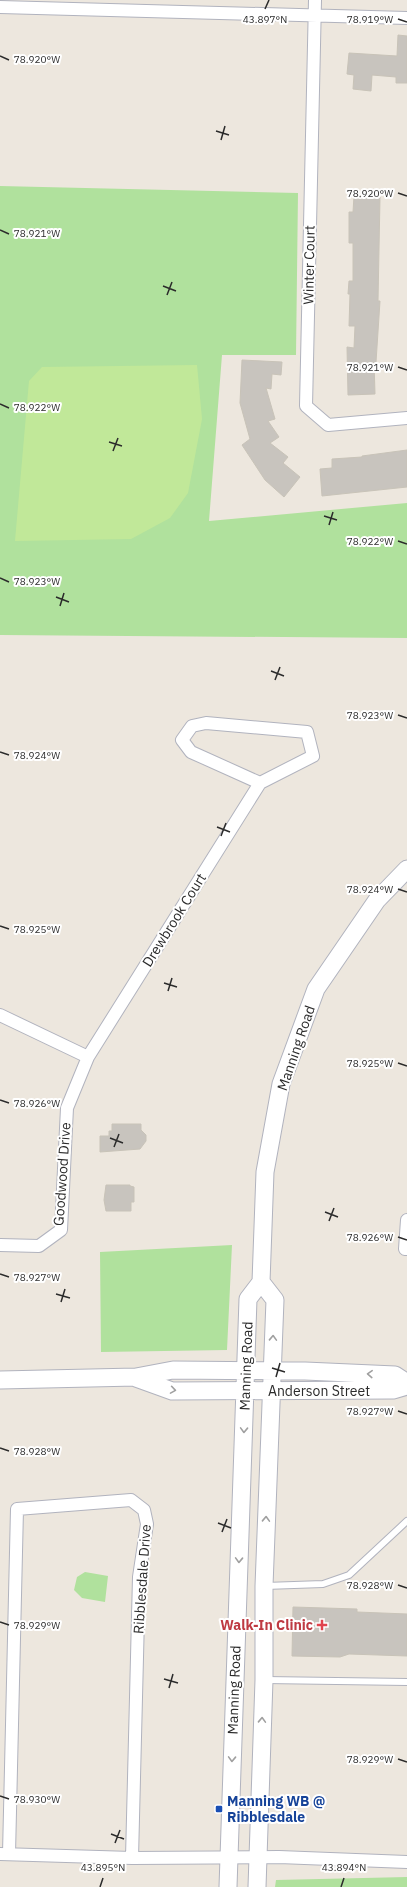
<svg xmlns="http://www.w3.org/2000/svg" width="407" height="1887" font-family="'IBM Plex Sans',sans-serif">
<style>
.green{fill:#b0e19d}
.pitch{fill:#c1e899}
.building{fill:#c8c4be;stroke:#c8c3b8}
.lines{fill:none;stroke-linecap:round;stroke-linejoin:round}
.service-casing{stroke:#b1b3be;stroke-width:8}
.minor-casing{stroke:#b1b3be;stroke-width:14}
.secondary-casing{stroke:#b1b3be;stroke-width:19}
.service{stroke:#fff;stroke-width:6}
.minor{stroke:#fff;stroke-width:12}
.secondary{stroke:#fff;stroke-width:17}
.oneway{stroke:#a0a0a0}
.ticks{fill:none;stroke:#2b2b2b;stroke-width:1.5}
.health-dot{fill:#e0444e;stroke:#fff;stroke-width:1.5}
.transit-dot{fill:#1a4fb4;stroke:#fff;stroke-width:1.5}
.labels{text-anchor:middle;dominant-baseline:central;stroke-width:4;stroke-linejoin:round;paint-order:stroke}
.street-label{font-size:14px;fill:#2b2b2b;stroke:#fff}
.health-label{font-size:14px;font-weight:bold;fill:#be3a42;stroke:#fff;text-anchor:end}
.transit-label{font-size:14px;font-weight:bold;fill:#164399;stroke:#fff;text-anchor:start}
.ticks-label{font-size:10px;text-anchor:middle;fill:#2b2b2b;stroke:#fff;stroke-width:4;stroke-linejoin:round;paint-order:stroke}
</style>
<rect width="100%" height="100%" fill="#ede7de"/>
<path class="green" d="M 0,186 L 298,193 L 296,355 L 222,355 L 209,521 L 407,503 L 407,638 L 0,635 Z
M 232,1245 L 227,1350 L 101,1352 L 100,1252 Z
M 85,1572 L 108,1576 L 105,1602 L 82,1598 L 74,1590 L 77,1577 Z
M 407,1877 L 407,1887 L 275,1887 L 276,1880 Z"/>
<path class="pitch" d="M 197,365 L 202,419 L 188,493 L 170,518 L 131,539 L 15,541 L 29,381 L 42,367 Z"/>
<path class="building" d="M 398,35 L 407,36 L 407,83 L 396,83 L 396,77 L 372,75 L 371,91 L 353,89 L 354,75 L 347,74 L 349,53 L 397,56 Z
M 354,196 L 380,197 L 378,301 L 380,301 L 376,362 L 374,362 L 375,394 L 348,395 L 347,347 L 354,348 L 355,326 L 349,326 L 350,294 L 348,294 L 349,281 L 353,281 L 353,243 L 349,243 L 349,212 L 353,212 Z
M 242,360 L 282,362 L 281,375 L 272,374 L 271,389 L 266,388 L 275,419 L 268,421 L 279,437 L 270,443 L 288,457 L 283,463 L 300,477 L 284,497 L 265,480 L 242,445 L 250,439 L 240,403 Z
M 407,450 L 407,487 L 322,496 L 320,469 L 332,468 L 332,459 L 362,457 L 362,456 Z
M 112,1124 L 141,1124 L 141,1130 L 146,1135 L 146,1141 L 140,1149 L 100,1152 L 100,1136 L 109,1136 L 109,1131 L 112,1131 Z
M 106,1185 L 130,1185 L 130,1186 L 134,1187 L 134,1202 L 131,1202 L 131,1211 L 106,1211 L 104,1200 Z
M 293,1607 L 357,1609 L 357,1612 L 407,1614 L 407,1656 L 349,1654 L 340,1657 L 292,1656 Z"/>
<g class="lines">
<g class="service-casing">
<path id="service" d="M 265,1586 L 323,1584 L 349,1575 L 407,1521
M 265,1680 L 407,1682"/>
</g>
<g class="minor-casing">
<path id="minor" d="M 315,0 L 306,406 L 328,425 L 407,418
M 0,7 L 407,18
M 0,1015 L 88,1057
M 407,1220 L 405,1249 L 407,1249
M 0,1245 L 39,1246 L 61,1230 L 67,1108 L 88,1057 L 260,783 L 313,756 L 307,732 L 206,723 L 192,726 L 182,740 L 191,752 L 260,783
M 0,1854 L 132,1858 L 279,1857 L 407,1862
M 9,1854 L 17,1509 L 131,1500 L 144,1510 L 147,1524 L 139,1577 L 132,1858"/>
</g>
<g class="secondary-casing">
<path id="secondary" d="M 136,1378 L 172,1391 L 393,1390 L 407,1386
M 0,1380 L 136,1377 L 173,1370 L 305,1371 L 395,1375 L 407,1383
M 228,1887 L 248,1299 L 261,1282 L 265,1172 L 281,1084 L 316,989 L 377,900 L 407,869
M 257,1887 L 264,1680 L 264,1586 L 275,1300 L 261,1282"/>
</g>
<use href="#service" class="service"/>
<use href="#minor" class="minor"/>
<use href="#secondary" class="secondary"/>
</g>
<defs><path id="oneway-chevron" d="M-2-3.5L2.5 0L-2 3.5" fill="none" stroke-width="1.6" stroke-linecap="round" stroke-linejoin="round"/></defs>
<g class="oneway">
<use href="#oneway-chevron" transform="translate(273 1338) rotate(-88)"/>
<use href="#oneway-chevron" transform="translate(370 1374) rotate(-177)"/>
<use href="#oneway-chevron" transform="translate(173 1390) rotate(9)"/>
<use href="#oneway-chevron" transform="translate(244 1430) rotate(92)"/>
<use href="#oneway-chevron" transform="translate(266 1519) rotate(-88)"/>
<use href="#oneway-chevron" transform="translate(239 1560) rotate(92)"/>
<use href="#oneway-chevron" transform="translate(262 1720) rotate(-88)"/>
<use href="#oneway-chevron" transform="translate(232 1759) rotate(92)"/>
</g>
<path class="ticks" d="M 265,9 L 269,0M 398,19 L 407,22M 0,56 L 9,60M 216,131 L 229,135M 221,140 L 225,126M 398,193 L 407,196M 0,230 L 9,234M 163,286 L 176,291M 167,295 L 172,282M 398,367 L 407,370M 0,404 L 9,408M 109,442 L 122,446M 113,451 L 118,438M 324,516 L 337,520M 329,525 L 333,512M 398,541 L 407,544M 0,578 L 9,582M 56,597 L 69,602M 60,606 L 64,593M 271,671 L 284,676M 275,680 L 280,667M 398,715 L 407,718M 0,752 L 9,755M 217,827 L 230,832M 221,836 L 226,823M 398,889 L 407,892M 0,926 L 9,929M 164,983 L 177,987M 168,991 L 172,978M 398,1063 L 407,1066M 0,1100 L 9,1103M 110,1138 L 123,1143M 114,1147 L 119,1134M 325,1212 L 338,1217M 329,1221 L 334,1208M 398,1237 L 407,1240M 0,1274 L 9,1277M 56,1294 L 70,1298M 61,1302 L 65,1289M 272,1368 L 285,1372M 276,1377 L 280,1363M 398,1411 L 407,1414M 0,1448 L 9,1451M 218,1523 L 231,1528M 222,1532 L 227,1519M 398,1585 L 407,1588M 0,1622 L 9,1625M 164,1679 L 178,1683M 169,1688 L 173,1674M 398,1759 L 407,1762M 0,1796 L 9,1799M 111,1834 L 124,1839M 115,1843 L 120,1830M 100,1887 L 103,1878M 341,1887 L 344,1878"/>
<path class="health-dot" d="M320 1619h4v4h4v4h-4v4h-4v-4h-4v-4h4z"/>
<rect class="transit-dot" x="215" y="1805" width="8" height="8" rx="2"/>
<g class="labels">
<g class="street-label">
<text transform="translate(309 265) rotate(-89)">Winter Court</text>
<text transform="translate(174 920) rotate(-58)">Drewbrook Court</text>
<text transform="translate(296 1048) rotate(-71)">Manning Road</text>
<text transform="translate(62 1174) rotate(-86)">Goodwood Drive</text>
<text transform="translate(246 1366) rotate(-88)">Manning Road</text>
<text x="319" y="1391">Anderson Street</text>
<text transform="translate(142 1579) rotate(-86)">Ribblesdale Drive</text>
<text transform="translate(234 1690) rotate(-88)">Manning Road</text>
</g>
<g class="health-label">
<text x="313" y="1625">Walk-In Clinic</text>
</g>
<g class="transit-label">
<text x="227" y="1801">Manning WB @<tspan x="227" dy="16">Ribblesdale</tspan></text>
</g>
</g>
<g class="ticks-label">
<text x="370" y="23">78.919°W</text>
<text x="265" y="23">43.897°N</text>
<text x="37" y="63">78.920°W</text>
<text x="370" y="197">78.920°W</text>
<text x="37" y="237">78.921°W</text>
<text x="370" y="371">78.921°W</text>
<text x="37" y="411">78.922°W</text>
<text x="370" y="545">78.922°W</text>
<text x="37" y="585">78.923°W</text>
<text x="370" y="719">78.923°W</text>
<text x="37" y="759">78.924°W</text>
<text x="370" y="893">78.924°W</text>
<text x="37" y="933">78.925°W</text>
<text x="370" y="1067">78.925°W</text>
<text x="37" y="1107">78.926°W</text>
<text x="370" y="1241">78.926°W</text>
<text x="37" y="1281">78.927°W</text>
<text x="370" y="1415">78.927°W</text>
<text x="37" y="1455">78.928°W</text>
<text x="370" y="1589">78.928°W</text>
<text x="37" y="1629">78.929°W</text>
<text x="370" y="1763">78.929°W</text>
<text x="37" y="1803">78.930°W</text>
<text x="103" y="1871">43.895°N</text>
<text x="344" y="1871">43.894°N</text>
</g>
</svg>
